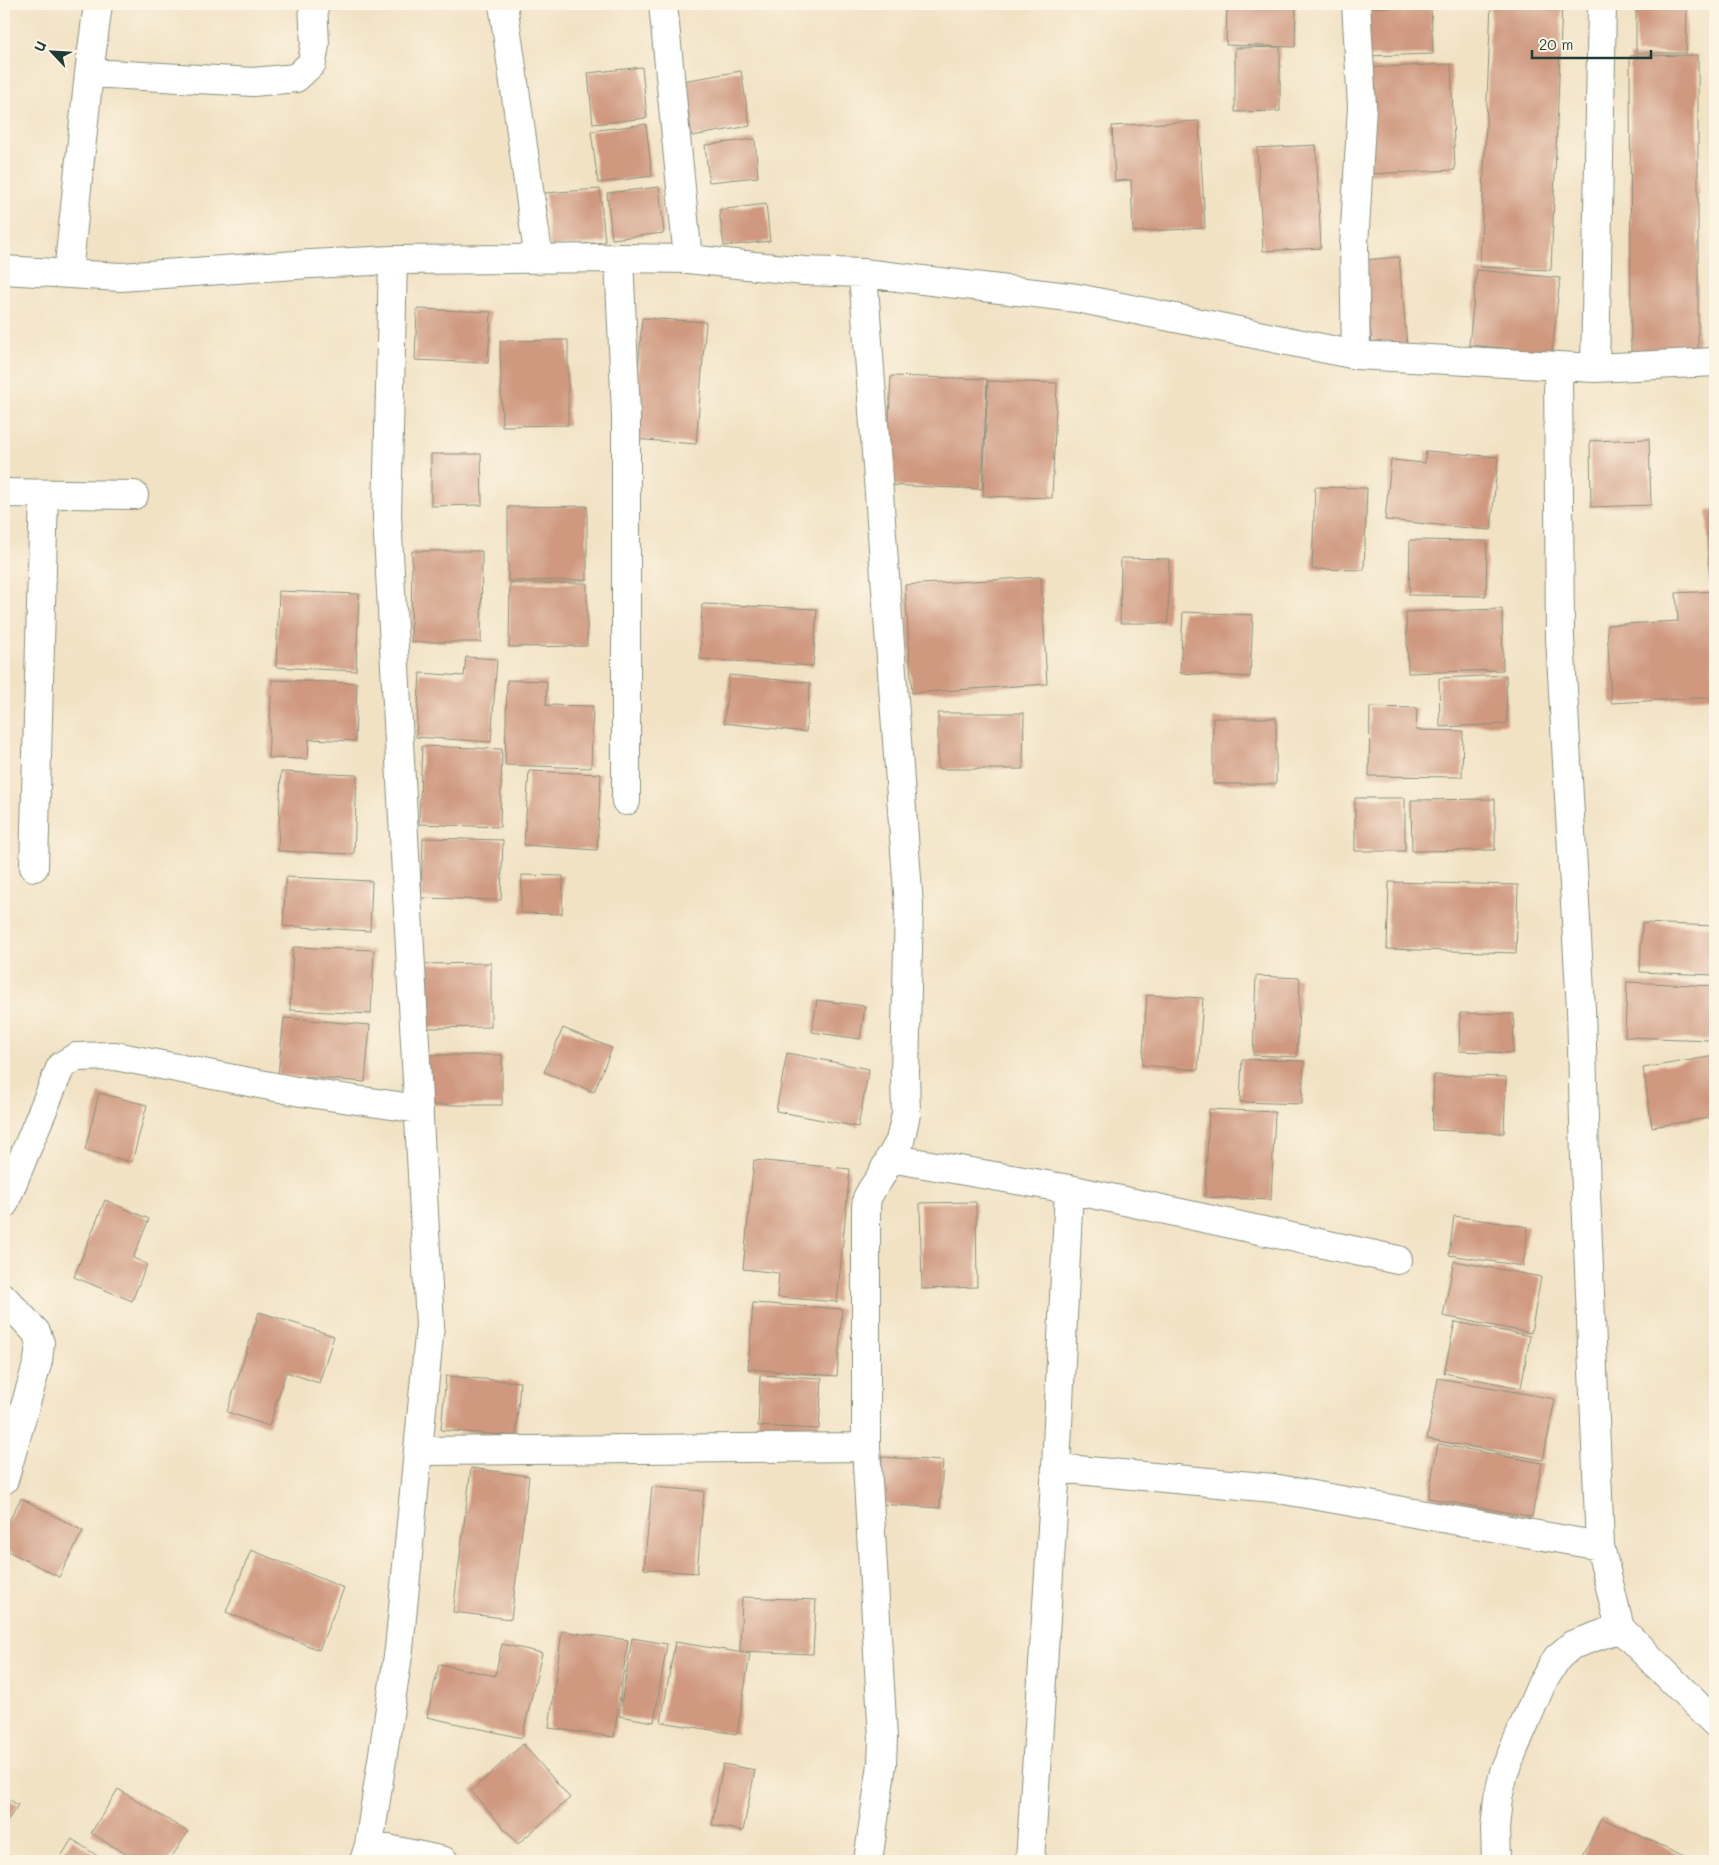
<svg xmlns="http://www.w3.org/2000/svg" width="1719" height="1865" font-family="Mali,sans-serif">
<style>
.building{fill:#cf987f}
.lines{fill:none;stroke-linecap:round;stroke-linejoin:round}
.minor-casing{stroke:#88907c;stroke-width:30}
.minor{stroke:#fff;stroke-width:28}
</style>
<rect width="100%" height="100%" fill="#fcf5e5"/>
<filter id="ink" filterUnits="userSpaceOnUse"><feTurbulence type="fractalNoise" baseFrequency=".02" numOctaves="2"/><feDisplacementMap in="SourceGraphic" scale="10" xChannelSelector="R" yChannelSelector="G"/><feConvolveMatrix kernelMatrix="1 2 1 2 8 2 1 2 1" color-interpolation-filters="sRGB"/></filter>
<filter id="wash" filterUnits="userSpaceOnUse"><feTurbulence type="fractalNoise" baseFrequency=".0096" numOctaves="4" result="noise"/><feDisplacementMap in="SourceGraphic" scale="20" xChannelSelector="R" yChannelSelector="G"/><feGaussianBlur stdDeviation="1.12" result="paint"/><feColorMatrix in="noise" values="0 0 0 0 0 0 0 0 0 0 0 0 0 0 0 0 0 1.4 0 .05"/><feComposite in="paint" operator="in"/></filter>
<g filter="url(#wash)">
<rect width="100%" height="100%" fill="#f1e2c4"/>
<g id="blocks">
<path class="building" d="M 1227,4 L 1296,4 L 1295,47 L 1226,45 Z
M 1491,4 L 1562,4 L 1551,270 L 1480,267 Z
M 1636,4 L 1687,4 L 1686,53 L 1636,53 Z
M 1431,6 L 1433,54 L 1365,56 L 1364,8 Z
M 1280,47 L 1280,111 L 1235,112 L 1235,48 Z
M 1698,55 L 1698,355 L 1631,355 L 1630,56 Z
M 1451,64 L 1455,170 L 1369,174 L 1365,68 Z
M 642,67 L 647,118 L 593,124 L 588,73 Z
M 741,71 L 750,126 L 692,136 L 683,81 Z
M 1199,121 L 1205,228 L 1133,232 L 1131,180 L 1115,181 L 1112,126 Z
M 646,124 L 652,176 L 598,183 L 591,131 Z
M 755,139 L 758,177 L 709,182 L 705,145 Z
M 1316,145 L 1321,248 L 1263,251 L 1257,148 Z
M 659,187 L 664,233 L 612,239 L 607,193 Z
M 600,189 L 605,242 L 550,247 L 545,193 Z
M 766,204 L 770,241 L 724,246 L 719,210 Z
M 1399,257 L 1407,344 L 1372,347 L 1365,260 Z
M 1477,270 L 1560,278 L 1552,353 L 1469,345 Z
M 417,309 L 491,312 L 488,363 L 415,360 Z
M 642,318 L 706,322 L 696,444 L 633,439 Z
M 568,340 L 568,425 L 502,426 L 500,341 Z
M 891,376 L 987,379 L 982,489 L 886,485 Z
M 988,381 L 1057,383 L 1052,498 L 983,496 Z
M 1649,439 L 1651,505 L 1591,507 L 1590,441 Z
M 1426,451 L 1498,457 L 1491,530 L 1385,520 L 1391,460 L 1425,463 Z
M 431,454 L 481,454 L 482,505 L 431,506 Z
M 1315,487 L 1367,488 L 1364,570 L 1312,569 Z
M 587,506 L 587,580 L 508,581 L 508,507 Z
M 1715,510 L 1715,586 L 1710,586 L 1707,511 Z
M 1410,540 L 1487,541 L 1486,596 L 1409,595 Z
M 412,551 L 482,551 L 481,642 L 411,642 Z
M 1121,558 L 1169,559 L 1168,623 L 1120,623 Z
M 1041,577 L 1047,684 L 912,693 L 905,585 Z
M 510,583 L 587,583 L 587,646 L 509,647 Z
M 279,591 L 359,594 L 356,671 L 276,667 Z
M 1715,591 L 1715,697 L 1611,703 L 1607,625 L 1678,621 L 1676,593 Z
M 702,604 L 817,609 L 813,666 L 700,659 Z
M 1502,609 L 1503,670 L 1408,673 L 1406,612 Z
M 1183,612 L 1253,615 L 1250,677 L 1180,673 Z
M 466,657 L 497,659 L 491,742 L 416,737 L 420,673 L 464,676 Z
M 729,675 L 810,683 L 806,732 L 724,723 Z
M 1506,675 L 1507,724 L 1440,727 L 1439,678 Z
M 272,680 L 357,683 L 355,741 L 309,739 L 308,759 L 268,758 Z
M 507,680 L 547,681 L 546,705 L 593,706 L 591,768 L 505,765 Z
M 1370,707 L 1417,708 L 1416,730 L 1463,731 L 1462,777 L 1369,776 Z
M 938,713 L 1024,713 L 1023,769 L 938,769 Z
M 1213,718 L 1276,718 L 1276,784 L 1213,784 Z
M 422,746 L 502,749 L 500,827 L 419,824 Z
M 529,771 L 601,774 L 597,850 L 524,845 Z
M 281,772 L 357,775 L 354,854 L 278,851 Z
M 1355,798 L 1405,798 L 1405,851 L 1355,851 Z
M 1495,799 L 1495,850 L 1412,851 L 1411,800 Z
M 423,838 L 503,840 L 501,900 L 421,898 Z
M 522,875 L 563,876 L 562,914 L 521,913 Z
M 286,877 L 372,881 L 370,931 L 283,926 Z
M 1389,882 L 1518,885 L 1516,953 L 1387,949 Z
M 1642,923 L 1715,926 L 1714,975 L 1640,972 Z
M 293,947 L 374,950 L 371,1014 L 290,1010 Z
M 491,963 L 491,1027 L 423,1028 L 422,964 Z
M 1256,976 L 1300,978 L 1297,1057 L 1253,1055 Z
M 1627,982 L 1715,986 L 1712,1040 L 1625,1037 Z
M 1147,995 L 1203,998 L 1198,1070 L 1142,1065 Z
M 817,1000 L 865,1006 L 860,1039 L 812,1032 Z
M 1460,1013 L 1514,1014 L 1513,1053 L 1459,1051 Z
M 284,1018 L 370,1025 L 365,1082 L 278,1075 Z
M 563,1028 L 612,1048 L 594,1092 L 544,1072 Z
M 787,1053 L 869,1069 L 858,1127 L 776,1111 Z
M 423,1055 L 502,1055 L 502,1105 L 423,1105 Z
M 1715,1056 L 1715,1117 L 1652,1127 L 1643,1068 Z
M 1242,1059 L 1304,1061 L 1302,1104 L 1240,1102 Z
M 1434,1075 L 1506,1077 L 1504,1133 L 1432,1130 Z
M 99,1093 L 147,1105 L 132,1162 L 85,1150 Z
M 1209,1109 L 1275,1112 L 1271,1200 L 1205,1197 Z
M 754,1160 L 850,1169 L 837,1302 L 777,1297 L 779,1273 L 743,1269 Z
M 105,1200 L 149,1219 L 133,1258 L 147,1264 L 132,1301 L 74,1277 Z
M 976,1202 L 977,1287 L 922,1289 L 920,1203 Z
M 1454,1216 L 1528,1227 L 1523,1266 L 1449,1255 Z
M 1454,1261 L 1541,1277 L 1531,1333 L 1443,1316 Z
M 753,1303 L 842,1309 L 837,1376 L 748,1369 Z
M 259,1312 L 334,1336 L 319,1383 L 286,1372 L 269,1426 L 227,1412 Z
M 1455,1322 L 1530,1336 L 1521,1388 L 1444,1373 Z
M 760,1375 L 822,1378 L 819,1429 L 758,1426 Z
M 446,1376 L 520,1382 L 516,1436 L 441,1430 Z
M 1438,1378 L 1555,1399 L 1543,1460 L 1427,1439 Z
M 1438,1444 L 1542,1463 L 1532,1517 L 1428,1498 Z
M 882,1457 L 943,1461 L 940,1508 L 879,1504 Z
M 471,1468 L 529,1476 L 511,1619 L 453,1612 Z
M 652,1487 L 704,1491 L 697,1573 L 644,1569 Z
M 21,1498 L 83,1531 L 59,1577 L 4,1549 L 4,1530 Z
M 251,1550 L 344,1588 L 319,1650 L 226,1612 Z
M 742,1597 L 816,1600 L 813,1654 L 740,1651 Z
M 562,1631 L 628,1640 L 614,1737 L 549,1728 Z
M 632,1638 L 667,1644 L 654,1722 L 619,1716 Z
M 675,1642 L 750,1654 L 737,1734 L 661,1722 Z
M 502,1644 L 542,1653 L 522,1738 L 427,1717 L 439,1664 L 495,1676 Z
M 523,1744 L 570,1798 L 518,1844 L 471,1791 Z
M 723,1764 L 755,1770 L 743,1831 L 712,1825 Z
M 118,1789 L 188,1832 L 169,1861 L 137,1861 L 91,1833 Z
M 4,1796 L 18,1805 L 4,1826 Z
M 1601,1818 L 1687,1857 L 1685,1861 L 1581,1861 Z
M 72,1839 L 105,1861 L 58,1861 Z"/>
</g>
</g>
<g filter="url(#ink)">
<use href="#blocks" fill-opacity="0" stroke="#88907c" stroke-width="1"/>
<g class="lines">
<g class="minor-casing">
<path id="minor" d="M 503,4 L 539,260
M 663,4 L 688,259
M 89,73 L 253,82 L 296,78 L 312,63 L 315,44 L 313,4
M 619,258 L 626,414 L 626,801
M 4,270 L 120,277 L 311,264 L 393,260 L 619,258 L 688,259 L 804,271 L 863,273 L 1077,298 L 1356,355 L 1595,368 L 1715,362
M 863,273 L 909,906 L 905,1073 L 906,1114 L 900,1141 L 879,1179 L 872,1189 L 867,1198 L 866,1207 L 866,1447
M 68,274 L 89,73 L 98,4
M 1356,355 L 1354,246 L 1362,106 L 1356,4
M 1558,366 L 1560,638 L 1581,1009 L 1586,1194 L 1600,1546 L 1620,1628 L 1715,1723
M 1595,368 L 1602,4
M 4,493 L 134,495
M 34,867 L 44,494
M 890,1158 L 1069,1189 L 1398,1260
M 4,1204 L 61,1066 L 76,1057 L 115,1056 L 301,1092 L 419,1109
M 4,1298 L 36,1332 L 40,1343 L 38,1361 L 4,1480
M 418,1451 L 866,1447 L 883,1738 L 882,1764 L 868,1861
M 1056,1468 L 1273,1488 L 1600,1546
M 369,1845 L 444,1861
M 364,1861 L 369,1845 L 399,1649 L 430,1325 L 387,516 L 393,260
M 1030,1861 L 1056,1468 L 1069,1189
M 1496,1861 L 1495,1829 L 1498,1798 L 1504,1772 L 1541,1685 L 1557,1658 L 1572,1645 L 1620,1628"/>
</g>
<use href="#minor" class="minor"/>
</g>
</g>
<rect width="1719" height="1865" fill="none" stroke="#fcf5e5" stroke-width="20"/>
<g transform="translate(52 52) rotate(295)" stroke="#fcf5e5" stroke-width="4" paint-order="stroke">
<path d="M0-4L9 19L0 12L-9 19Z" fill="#1f3d34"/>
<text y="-8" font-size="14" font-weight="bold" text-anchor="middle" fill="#1f3d34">U</text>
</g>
<path d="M1532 50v8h119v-8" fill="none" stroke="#1f3d34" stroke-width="2.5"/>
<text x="1539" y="50" font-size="15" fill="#1f3d34" stroke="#fcf5e5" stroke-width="4" paint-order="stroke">20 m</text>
</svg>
